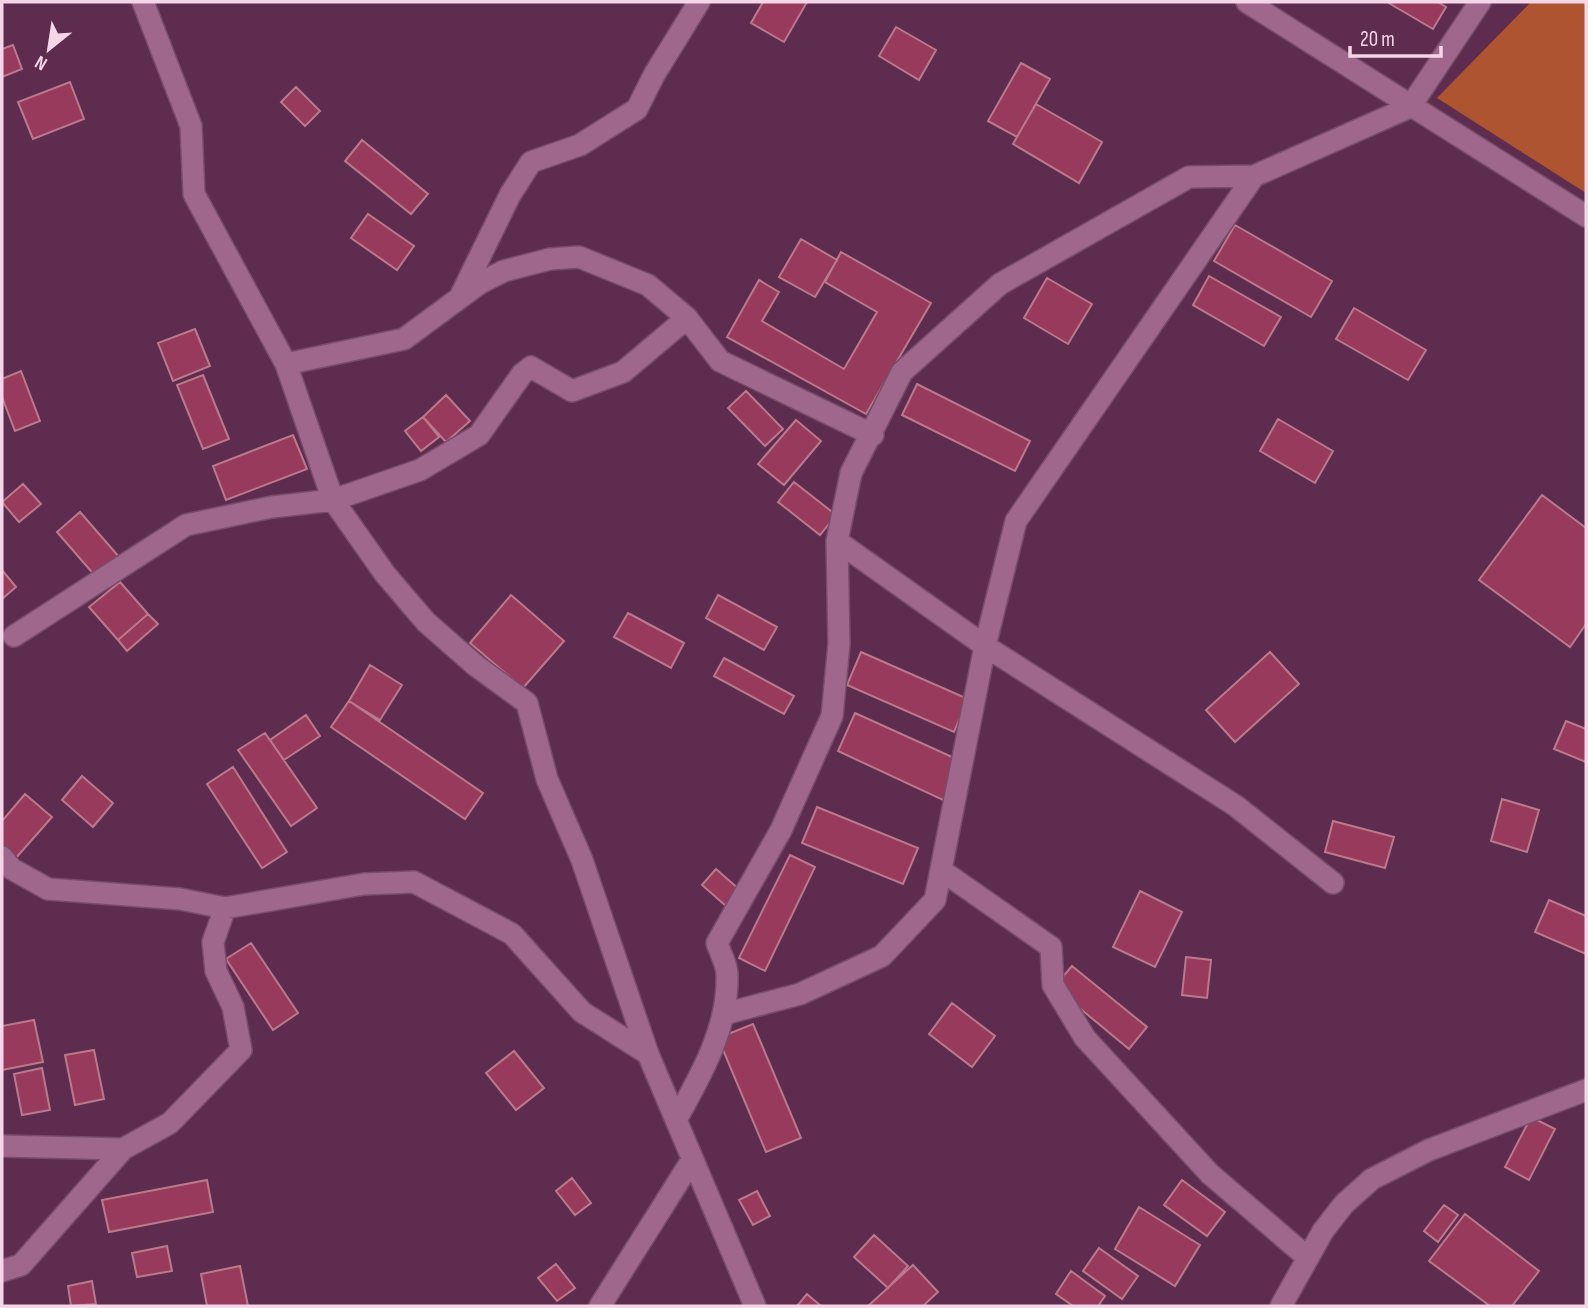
<svg xmlns="http://www.w3.org/2000/svg" width="1588" height="1308" font-family="'Sofia Sans Condensed',sans-serif">
<style>
.forest{fill:#ae5430}
.building{fill:#973a5b;stroke:#bb798c;stroke-width:2}
.lines{fill:none;stroke-linecap:round;stroke-linejoin:round}
.street-casing{stroke:#774d6a;stroke-width:24}
.street{stroke:#9e678b;stroke-width:21}
</style>
<rect width="100%" height="100%" fill="#5e2c4e"/>
<path class="forest" d="M 1531,2 L 1586,2 L 1586,193 L 1437,98 Z"/>
<path class="building" d="M 763,2 L 807,2 L 784,42 L 751,23 Z
M 1387,2 L 1438,2 L 1446,7 L 1433,29 Z
M 896,27 L 936,50 L 919,80 L 879,56 Z
M 13,45 L 22,69 L 2,77 L 2,49 Z
M 1021,63 L 1050,79 L 1017,137 L 988,121 Z
M 70,82 L 84,119 L 33,139 L 18,102 Z
M 296,87 L 320,111 L 305,126 L 281,102 Z
M 1036,104 L 1102,142 L 1079,183 L 1013,144 Z
M 362,140 L 428,194 L 411,214 L 345,161 Z
M 368,214 L 414,246 L 397,270 L 351,238 Z
M 1235,225 L 1332,281 L 1311,317 L 1214,261 Z
M 801,239 L 837,260 L 815,297 L 779,277 Z
M 841,252 L 931,303 L 866,414 L 727,337 L 759,280 L 779,292 L 762,321 L 844,369 L 877,312 L 825,282 Z
M 1209,276 L 1281,317 L 1264,346 L 1193,305 Z
M 1047,278 L 1092,304 L 1068,344 L 1024,318 Z
M 1354,308 L 1426,350 L 1408,380 L 1336,339 Z
M 195,329 L 210,366 L 173,381 L 158,343 Z
M 21,371 L 40,421 L 15,431 L 2,397 L 2,379 Z
M 203,375 L 229,439 L 203,449 L 177,385 Z
M 917,384 L 1030,441 L 1015,471 L 902,415 Z
M 746,391 L 783,429 L 765,446 L 728,408 Z
M 446,395 L 470,421 L 446,442 L 423,417 Z
M 423,417 L 439,437 L 421,451 L 405,431 Z
M 1278,419 L 1333,451 L 1315,483 L 1260,451 Z
M 796,420 L 821,441 L 784,485 L 758,464 Z
M 293,435 L 307,469 L 226,500 L 213,466 Z
M 794,482 L 836,515 L 820,535 L 778,502 Z
M 23,484 L 41,504 L 19,522 L 2,502 Z
M 1542,495 L 1586,528 L 1586,624 L 1570,647 L 1479,580 Z
M 80,512 L 120,558 L 97,578 L 57,532 Z
M 2,570 L 16,587 L 2,599 Z
M 120,582 L 148,614 L 118,640 L 89,607 Z
M 511,595 L 564,641 L 523,688 L 470,643 Z
M 718,595 L 777,627 L 764,650 L 706,618 Z
M 628,613 L 684,643 L 671,668 L 614,637 Z
M 148,614 L 158,624 L 127,651 L 118,640 Z
M 861,652 L 968,699 L 954,732 L 847,685 Z
M 1270,652 L 1299,684 L 1235,742 L 1206,710 Z
M 724,658 L 794,696 L 784,714 L 714,676 Z
M 370,665 L 402,685 L 380,720 L 349,701 Z
M 349,701 L 483,793 L 465,819 L 331,727 Z
M 855,713 L 961,761 L 943,800 L 838,751 Z
M 306,715 L 320,736 L 284,760 L 270,740 Z
M 1566,721 L 1586,729 L 1586,762 L 1554,749 Z
M 265,733 L 317,808 L 291,826 L 238,750 Z
M 233,767 L 287,852 L 262,868 L 207,784 Z
M 82,776 L 113,803 L 93,827 L 62,800 Z
M 25,794 L 52,817 L 15,859 L 2,848 L 2,821 Z
M 1502,799 L 1539,810 L 1527,852 L 1491,841 Z
M 817,807 L 918,848 L 903,884 L 802,843 Z
M 1333,821 L 1394,837 L 1385,868 L 1325,852 Z
M 790,855 L 815,867 L 765,971 L 739,958 Z
M 716,869 L 740,890 L 726,906 L 702,885 Z
M 1140,891 L 1182,912 L 1155,967 L 1113,947 Z
M 1549,900 L 1586,916 L 1586,954 L 1535,932 Z
M 251,943 L 298,1013 L 273,1030 L 226,959 Z
M 1186,957 L 1211,960 L 1207,998 L 1182,995 Z
M 1072,966 L 1147,1027 L 1129,1049 L 1054,987 Z
M 952,1003 L 995,1036 L 972,1067 L 929,1034 Z
M 34,1020 L 43,1062 L 2,1070 L 2,1026 Z
M 753,1024 L 801,1138 L 766,1152 L 718,1038 Z
M 94,1050 L 104,1099 L 75,1105 L 65,1055 Z
M 514,1051 L 544,1088 L 516,1110 L 486,1073 Z
M 42,1068 L 50,1110 L 22,1115 L 14,1074 Z
M 1531,1117 L 1555,1129 L 1529,1180 L 1505,1167 Z
M 572,1178 L 591,1203 L 575,1215 L 556,1191 Z
M 207,1180 L 213,1212 L 109,1232 L 102,1200 Z
M 1182,1180 L 1225,1212 L 1207,1236 L 1164,1205 Z
M 757,1191 L 770,1216 L 753,1225 L 739,1200 Z
M 1444,1205 L 1458,1215 L 1438,1242 L 1424,1231 Z
M 1139,1207 L 1200,1245 L 1175,1286 L 1115,1249 Z
M 1465,1214 L 1539,1271 L 1512,1306 L 1490,1306 L 1429,1261 Z
M 874,1235 L 908,1266 L 888,1288 L 854,1257 Z
M 167,1246 L 172,1271 L 137,1277 L 132,1253 Z
M 1099,1248 L 1138,1276 L 1122,1299 L 1083,1271 Z
M 556,1264 L 575,1288 L 557,1301 L 538,1278 Z
M 913,1265 L 938,1292 L 923,1306 L 868,1306 Z
M 240,1266 L 248,1306 L 207,1306 L 201,1274 Z
M 1071,1271 L 1105,1296 L 1098,1306 L 1073,1306 L 1056,1294 Z
M 92,1281 L 96,1304 L 71,1306 L 68,1286 Z
M 807,1294 L 821,1306 L 797,1306 Z"/>
<g class="lines">
<g class="street-casing">
<path id="street" d="M 143,2 L 191,126 L 194,194 L 286,364 L 333,500 L 385,574 L 426,622 L 475,665 L 527,703 L 547,779 L 582,860 L 648,1054 L 755,1306
M 1247,2 L 1586,216
M 460,297 L 510,195 L 531,162 L 580,145 L 637,109 L 654,75 L 699,2
M 286,364 L 404,339 L 480,283 L 504,271 L 550,259 L 579,257 L 648,285 L 687,318 L 720,361 L 873,435
M 837,541 L 985,646 L 1236,806 L 1333,883
M 14,636 L 186,525 L 272,507 L 333,500 L 420,470 L 479,435 L 522,374 L 531,367 L 572,391 L 623,372 L 687,318
M 2,857 L 12,869 L 48,889 L 180,899 L 225,908
M 941,870 L 1051,947 L 1053,985 L 1085,1038 L 1210,1174 L 1307,1257
M 724,1014 L 800,994 L 882,956 L 935,900 L 985,646 L 1016,521 L 1254,176 L 1410,107 L 1480,2
M 676,1120 C 701,1075 729,1027 727,974 C 727,964 720,953 717,943 L 781,830 L 832,716 L 839,644 L 837,541 L 851,473 L 902,372 L 1000,284 L 1189,177 L 1254,176
M 2,1146 L 123,1149 L 170,1123 L 241,1050 L 233,1007 L 216,971 L 213,942 L 225,908 L 364,884 L 414,882 L 512,934 L 582,1012 L 648,1054
M 2,1271 L 21,1265 L 123,1149
M 600,1306 L 692,1160
M 1281,1306 L 1323,1231 L 1344,1204 L 1372,1179 L 1429,1150 L 1586,1090"/>
</g>
<use href="#street" class="street"/>
</g>
<rect width="1588" height="1308" fill="none" stroke="#f5d6e9" stroke-width="7"/>
<g transform="translate(49 49) rotate(210)" stroke="#5e2c4e" stroke-width="5" paint-order="stroke">
<path d="M0-5L12 26L0 18L-12 26Z" fill="#f5d6e9"/>
<text y="-10" font-size="19" font-weight="bold" text-anchor="middle" fill="#f5d6e9">N</text>
</g>
<path d="M1350 46v10h91v-10" fill="none" stroke="#f5d6e9" stroke-width="3.5"/>
<text x="1360" y="46" font-size="21" fill="#f5d6e9" stroke="#5e2c4e" stroke-width="5" paint-order="stroke">20 m</text>
</svg>
